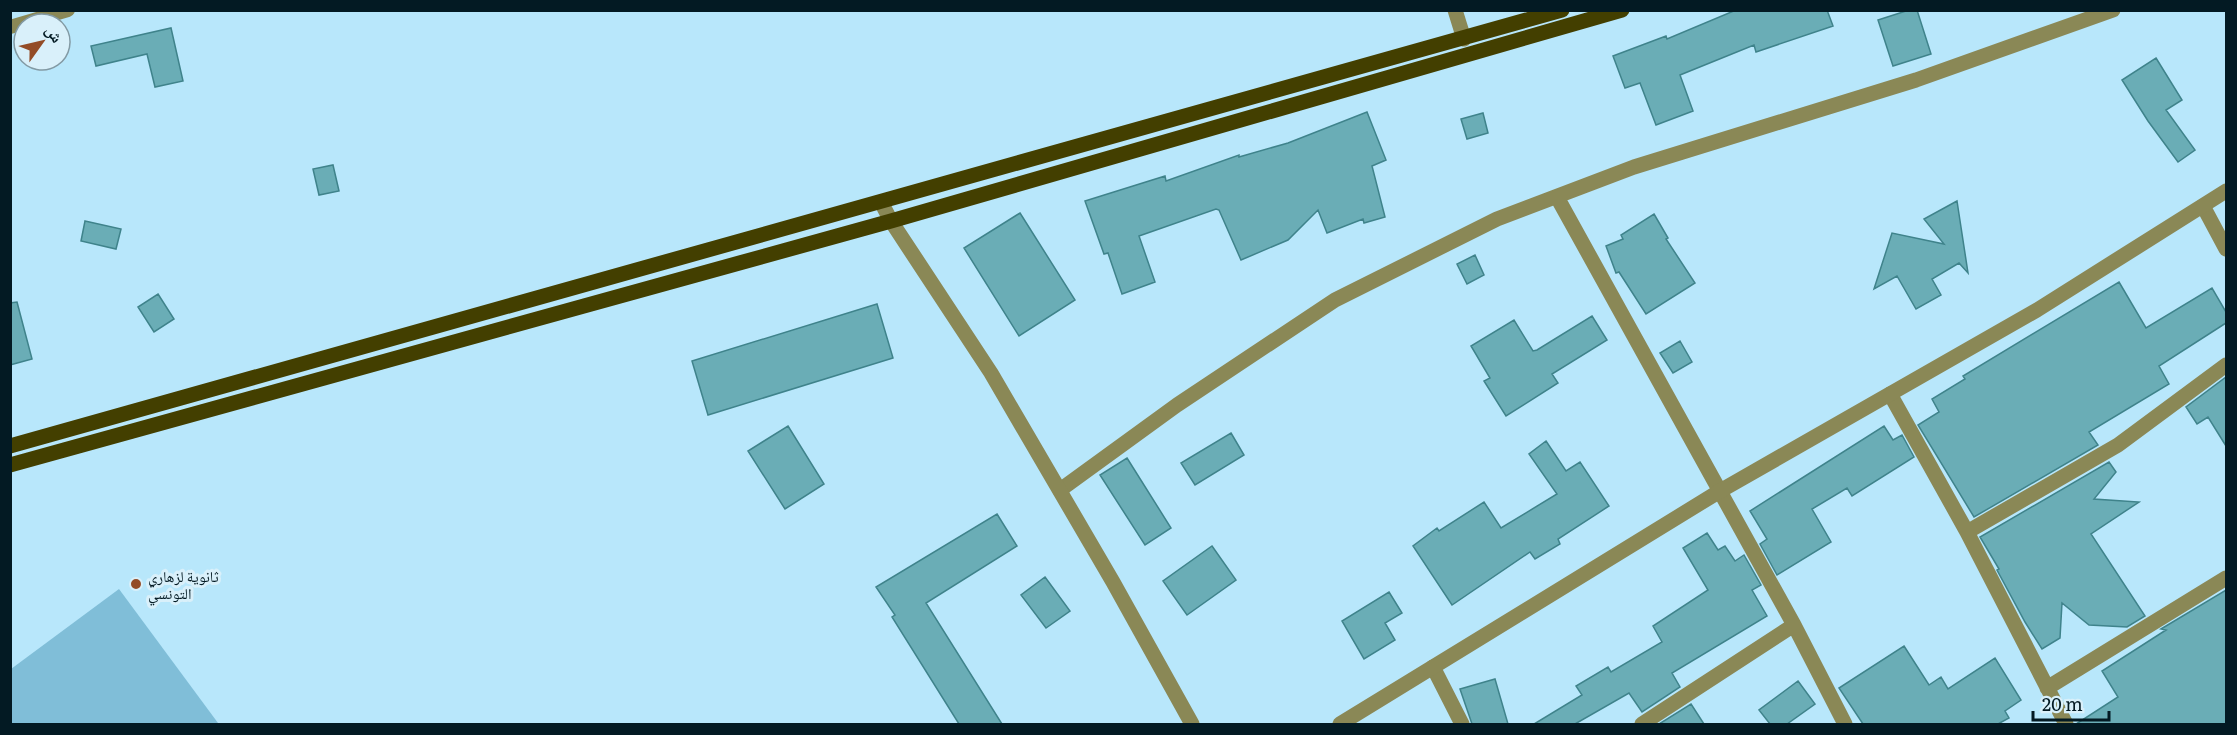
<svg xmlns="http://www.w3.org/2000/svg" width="2237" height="735" font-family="Literata,'Noto Naskh Arabic',serif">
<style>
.green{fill:#80bed8}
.building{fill:#6aadb6;stroke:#3f838b;stroke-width:1.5}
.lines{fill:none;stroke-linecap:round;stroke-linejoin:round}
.service{stroke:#8a8856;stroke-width:14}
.minor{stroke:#8a8856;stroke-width:15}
.tertiary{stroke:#8a8856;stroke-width:15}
.primary{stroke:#433f00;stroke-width:15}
.poi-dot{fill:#934c27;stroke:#d9f0fa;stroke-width:2}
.labels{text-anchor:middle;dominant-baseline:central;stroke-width:6;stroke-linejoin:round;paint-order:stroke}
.poi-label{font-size:15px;fill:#031a23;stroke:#d9f0fa;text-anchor:start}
</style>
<rect width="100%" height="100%" fill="#b8e7fb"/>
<path class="green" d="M 119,589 L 218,723 L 215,724 L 11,724 L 11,669 Z"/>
<path class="building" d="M 1736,10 L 1827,10 L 1833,26 L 1756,52 L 1754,45 L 1680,75 L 1693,111 L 1656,125 L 1640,83 L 1625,88 L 1613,56 L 1666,36 L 1667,39 Z
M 1909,10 L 1917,10 L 1931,54 L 1893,66 L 1878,20 Z
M 171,28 L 183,81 L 155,87 L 147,54 L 96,66 L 91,46 Z
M 2156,58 L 2182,100 L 2166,110 L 2195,150 L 2178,162 L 2148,121 L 2122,80 Z
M 1367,112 L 1386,160 L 1372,166 L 1385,217 L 1364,223 L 1363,219 L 1327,233 L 1318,210 L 1288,240 L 1241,260 L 1219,210 L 1216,209 L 1139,236 L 1155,282 L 1122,294 L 1108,253 L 1104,254 L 1085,201 L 1165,176 L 1166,181 L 1239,155 L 1239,157 L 1288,143 Z
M 1483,113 L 1488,133 L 1467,139 L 1461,119 Z
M 333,165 L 339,191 L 319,195 L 313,169 Z
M 1957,201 L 1968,273 L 1959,263 L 1932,279 L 1941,295 L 1916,309 L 1897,276 L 1874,289 L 1892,233 L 1944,244 L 1924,219 Z
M 1020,213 L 1075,300 L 1019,336 L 964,248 Z
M 1654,214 L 1668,238 L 1666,239 L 1695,283 L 1646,314 L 1619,272 L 1616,273 L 1606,246 L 1623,239 L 1621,235 Z
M 85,221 L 121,229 L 116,249 L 81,241 Z
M 1475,255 L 1484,275 L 1467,284 L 1457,264 Z
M 2119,282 L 2146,328 L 2212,288 L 2226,312 L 2226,323 L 2159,366 L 2169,384 L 2089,432 L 2098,445 L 1974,517 L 1918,425 L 1939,412 L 1932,399 L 1965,379 L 1963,376 Z
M 158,294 L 174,319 L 154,332 L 138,307 Z
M 17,302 L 32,359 L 10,365 L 10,303 Z
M 877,304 L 893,358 L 708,415 L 692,361 Z
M 1592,316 L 1607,340 L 1552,374 L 1558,383 L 1506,416 L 1484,381 L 1490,378 L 1471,346 L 1514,320 L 1533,351 L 1537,350 Z
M 1680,341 L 1692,362 L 1673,373 L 1660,353 Z
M 2226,377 L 2226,446 L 2208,417 L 2197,424 L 2186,407 Z
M 788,426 L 824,484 L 785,509 L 748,451 Z
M 1884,426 L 1893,440 L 1902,435 L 1914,457 L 1852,496 L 1847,488 L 1812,509 L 1831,542 L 1777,575 L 1760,544 L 1767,539 L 1750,511 Z
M 1231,433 L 1244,455 L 1195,485 L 1181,463 Z
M 1546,441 L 1566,471 L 1580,462 L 1609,506 L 1558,539 L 1560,544 L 1535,559 L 1530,552 L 1452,605 L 1413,546 L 1437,528 L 1439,531 L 1484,502 L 1501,528 L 1557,494 L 1529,454 Z
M 1127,458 L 1171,528 L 1145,545 L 1100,475 Z
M 2109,462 L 2116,472 L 2094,499 L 2139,502 L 2091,534 L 2145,616 L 2127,627 L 2089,625 L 2062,603 L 2060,638 L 2042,649 L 2025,622 L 1997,570 L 1999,569 L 1980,537 Z
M 997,514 L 1017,546 L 926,603 L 1002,724 L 959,724 L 892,617 L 895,615 L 876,587 Z
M 1707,533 L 1718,550 L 1725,546 L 1735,561 L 1744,555 L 1761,585 L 1752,590 L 1767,616 L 1672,673 L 1680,687 L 1642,712 L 1629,693 L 1575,724 L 1534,724 L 1582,695 L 1576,686 L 1608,667 L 1611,672 L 1662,642 L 1653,626 L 1708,590 L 1683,548 Z
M 1212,546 L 1236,580 L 1187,615 L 1163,581 Z
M 1045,577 L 1070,611 L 1046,628 L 1021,595 Z
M 2226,590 L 2226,724 L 2076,724 L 2118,697 L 2102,671 L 2166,630 L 2161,629 Z
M 1389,592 L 1402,613 L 1385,623 L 1395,640 L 1364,659 L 1342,621 Z
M 1904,646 L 1929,685 L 1941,677 L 1948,689 L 1995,658 L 2021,700 L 2005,711 L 2009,718 L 1998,724 L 1863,724 L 1839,688 Z
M 1495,679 L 1508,724 L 1472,724 L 1460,689 Z
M 1798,681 L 1815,704 L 1787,724 L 1770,724 L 1759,710 Z
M 1691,704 L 1704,724 L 1659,724 Z"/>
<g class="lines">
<path class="service" d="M 10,27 L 68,10"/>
<path class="minor" d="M 1455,10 L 1464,39
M 1557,197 L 1794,625 L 1845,724
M 2203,206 L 2226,249
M 1890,394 L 1967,532 L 2066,724
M 1060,490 L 1177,405 L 1335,300 L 1497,219 L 1634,167 L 1916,80 L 2113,10
M 1967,532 L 2118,445 L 2226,365
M 1433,667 L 1462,724
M 2047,688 L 2226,578
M 1642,724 L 1794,625"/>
<path class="tertiary" d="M 881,202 L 891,221 L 991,373 L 1113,582 L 1192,724
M 1340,724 L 1720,491 L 2037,310 L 2226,191"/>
<path class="primary" d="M 10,446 L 1562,10
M 10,465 L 891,221 L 1622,10"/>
</g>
<circle class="poi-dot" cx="136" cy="584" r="6"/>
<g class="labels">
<g class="poi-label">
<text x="148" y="575">ثانوية لزهاري<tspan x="148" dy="17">التونسي</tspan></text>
</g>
</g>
<rect width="2237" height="735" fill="none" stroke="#031a23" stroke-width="24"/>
<g transform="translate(42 42) rotate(56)"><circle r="28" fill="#d9f0fa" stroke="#839aa4" stroke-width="1.5"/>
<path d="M0-4.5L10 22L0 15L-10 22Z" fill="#934c27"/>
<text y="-9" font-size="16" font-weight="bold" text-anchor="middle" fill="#031a23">ش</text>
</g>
<path d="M2033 711v9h76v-9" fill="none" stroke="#031a23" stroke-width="3"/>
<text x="2042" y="711" font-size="18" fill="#031a23" stroke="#d9f0fa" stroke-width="4.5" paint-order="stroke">20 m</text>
</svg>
